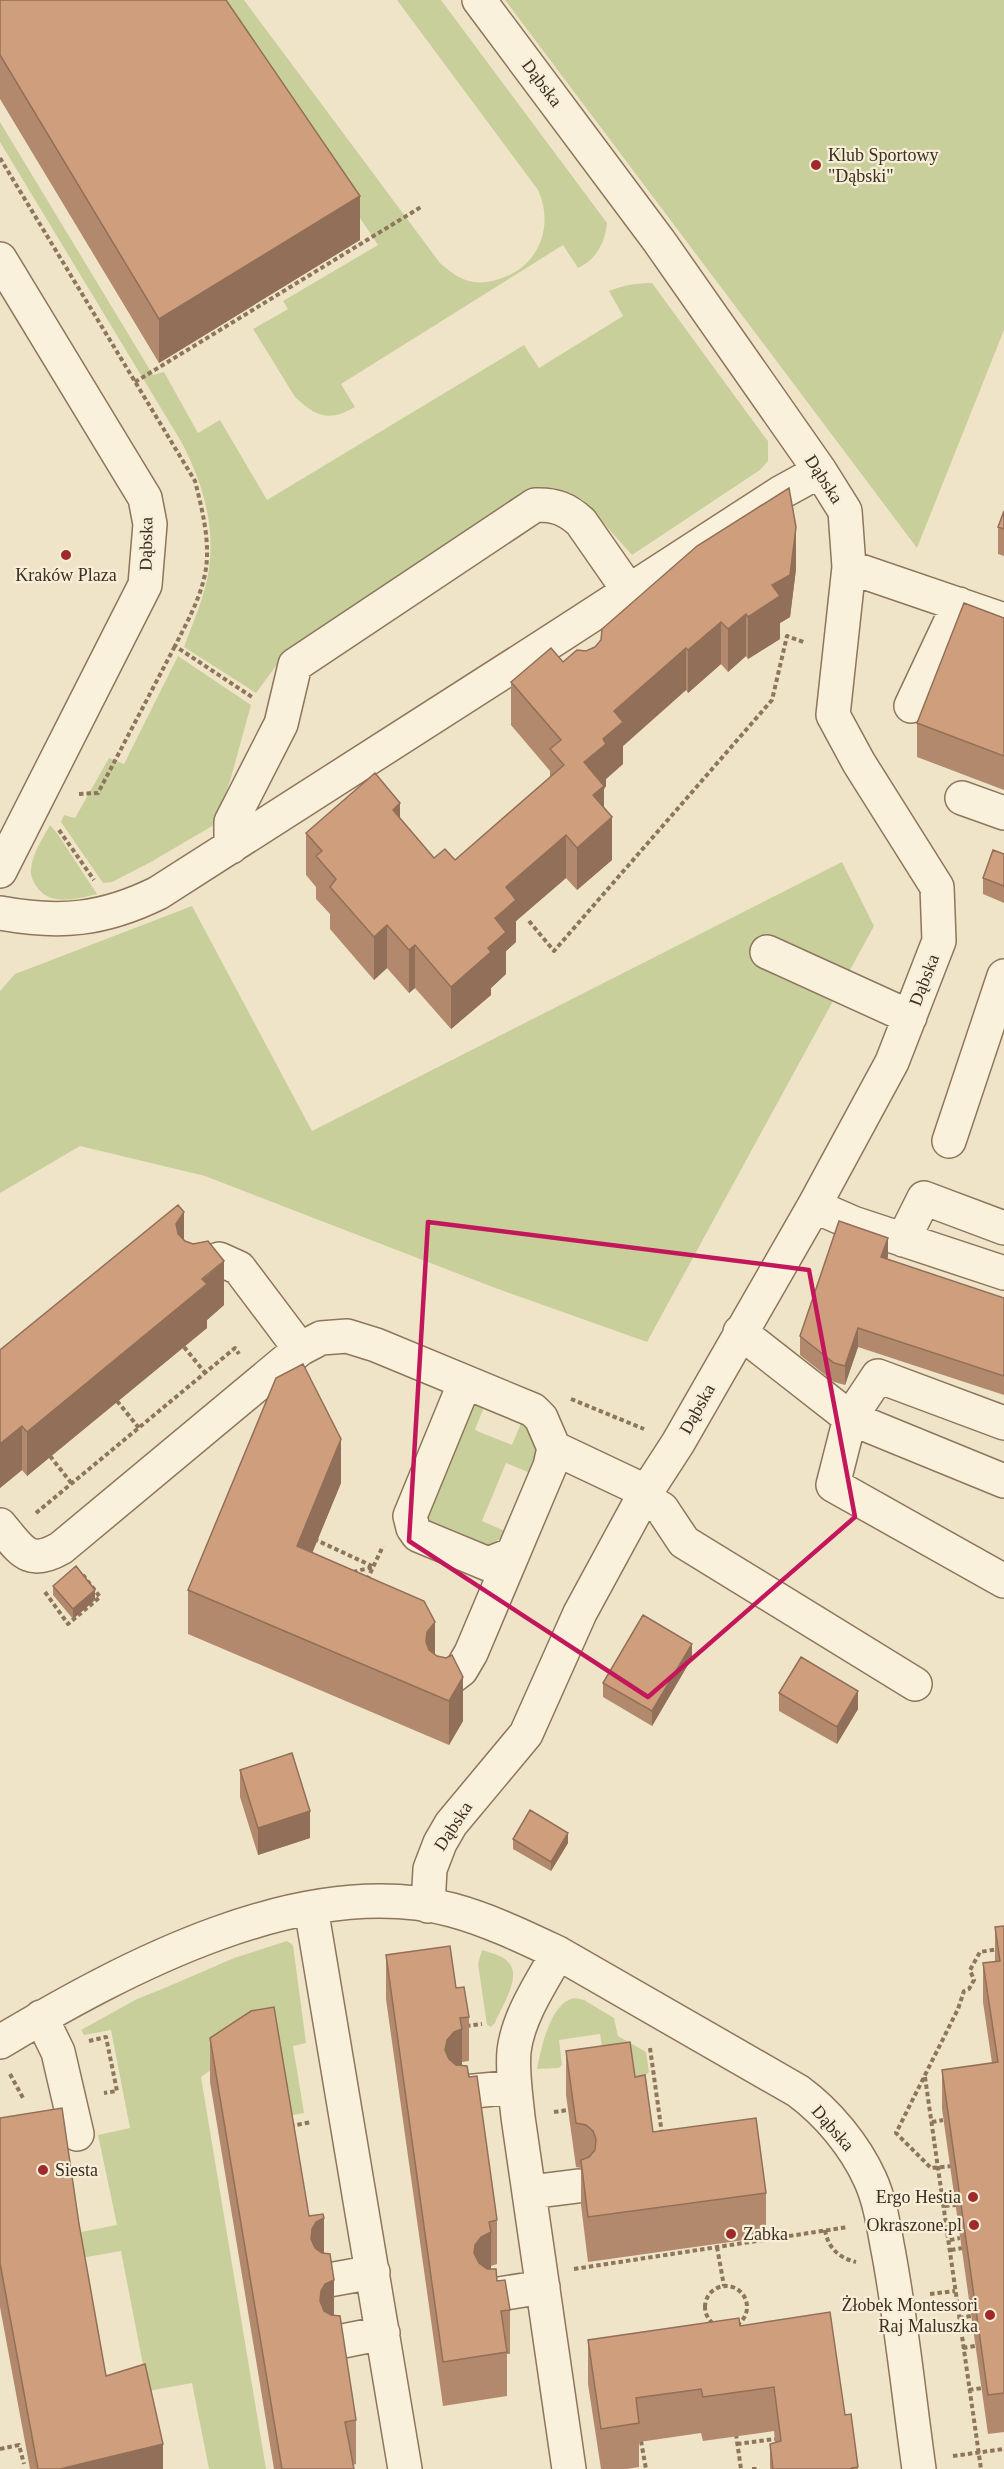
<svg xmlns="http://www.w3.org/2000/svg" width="1004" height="2469" font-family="'Times New Roman',serif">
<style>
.green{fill:#c9cf9b}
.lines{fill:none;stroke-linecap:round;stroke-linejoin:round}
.minor-casing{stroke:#8d765c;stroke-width:36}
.path{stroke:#8d765c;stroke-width:4;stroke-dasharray:4.5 3;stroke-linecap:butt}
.minor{stroke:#faf1dc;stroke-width:33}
.wall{fill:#b2896c}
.shaded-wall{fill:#916f58}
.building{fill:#cf9f7d;stroke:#916f58;stroke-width:1.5}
.marked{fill:none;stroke:#c2185b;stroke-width:4.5;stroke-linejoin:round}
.poi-dot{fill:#9e2a2b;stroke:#f7eed8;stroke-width:2}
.labels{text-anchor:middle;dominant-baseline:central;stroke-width:4.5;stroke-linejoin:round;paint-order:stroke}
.street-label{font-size:18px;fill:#3d2e20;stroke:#f7eed8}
.poi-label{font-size:18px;fill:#3d2e20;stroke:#f7eed8;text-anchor:start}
</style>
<rect width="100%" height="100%" fill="#f0e4c8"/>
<path class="green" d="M 207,0 L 244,0 L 440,263 C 447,269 454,275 463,279 C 474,284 488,283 499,279 C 538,268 555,226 538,190 L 397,0 L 441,0 L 607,223 C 605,243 596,260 578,268 L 563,245 L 341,384 L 355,407 C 330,422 316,417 295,397 L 253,329 L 288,309 L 283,301 L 378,245 L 320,158 Z
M 505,0 L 1004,0 L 1004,330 L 917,548 Z
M 0,122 L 153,375 L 164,372 L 198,433 L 220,420 L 267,500 L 524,345 L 539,368 L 623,316 L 609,291 C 624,285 636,283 652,283 L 764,436 L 768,441 L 768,461 L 760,470 L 632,555 L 583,500 L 563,493 L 537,490 L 511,500 L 284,655 L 256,693 L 184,647 C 193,622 206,594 209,568 C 215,523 202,482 182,443 L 0,142 Z
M 178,656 L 251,705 L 230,781 L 214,825 L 149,863 L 112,882 L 103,883 L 61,822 L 64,815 L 75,818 L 109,758 L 124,764 Z
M 50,825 L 57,833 L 97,894 C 76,899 50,907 36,886 C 33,881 30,875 31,869 C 32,854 43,838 50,825 Z
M 842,862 L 874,926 L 647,1342 L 490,1286 L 205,1176 L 80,1146 L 0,1193 L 0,991 L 15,974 L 192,906 L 312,1131 Z
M 465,1400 L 482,1407 L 483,1410 L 475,1429 L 477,1431 L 512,1445 L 522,1421 L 528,1426 L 538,1452 L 530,1473 L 506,1463 L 482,1521 L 505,1531 L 503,1536 L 493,1544 L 481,1549 L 444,1539 L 423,1516 Z
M 287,1941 L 293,1945 L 306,2043 L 293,2046 L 304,2113 L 288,2116 L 232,2055 L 201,2077 L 266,2469 L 209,2469 L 192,2383 L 148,2391 L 121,2251 L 81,2258 L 76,2233 L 117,2225 L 98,2135 L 130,2128 L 111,2030 L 84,2035 L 81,2030 L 137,1999 L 167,1987 L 234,1958 Z
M 482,1950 C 491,1953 502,1955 508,1962 C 523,1976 501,2007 495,2023 L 491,2027 L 487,2025 L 478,1964 Z
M 575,1998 L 584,2000 L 614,2018 L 618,2036 L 646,2052 L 649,2072 L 646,2075 L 629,2078 L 604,2059 L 600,2034 L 559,2040 L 562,2065 L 559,2068 L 537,2069 C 541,2048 551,2001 575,1998 Z"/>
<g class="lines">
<g class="minor-casing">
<path id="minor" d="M 0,259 L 145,498 L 150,524 L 145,585 L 0,871
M 849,567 L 1004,620
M 911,706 L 959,604
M 962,798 L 1004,813
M 231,847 L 231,822 L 281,724 L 295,665 L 535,505 C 554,504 567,509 581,522 L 629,591
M 0,913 C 60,924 103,920 158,893 L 558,637 L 780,493 L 820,471
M 767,952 L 910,1017
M 949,1141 L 1004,976
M 814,1206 L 853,1223 L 1004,1273
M 903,1240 L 924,1198 L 1004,1228
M 195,1270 L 219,1259 L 239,1268 L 300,1349
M 740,1332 L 850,1418 L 1004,1481
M 465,1382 L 410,1516 L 413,1528 L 418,1535 L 488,1564 L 513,1554
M 1004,1423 L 878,1376 L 850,1418 L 833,1485 L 1004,1581
M 643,1497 L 662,1509 L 684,1542 L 915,1684
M 0,1525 C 21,1550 28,1567 61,1548 L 300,1349 L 321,1338 L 347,1336 L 376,1345 L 533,1410 L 541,1418 L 554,1448 L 647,1492
M 444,1683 L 461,1670 L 471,1653 L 550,1466 L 554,1448
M 428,1906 L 430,1869 L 440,1843 L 451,1824 L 526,1734 L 580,1613 L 643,1497 L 678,1443 L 814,1206 L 892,1062 L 939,941 L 937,887 L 859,763 L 833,715 L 849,567 L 845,511 L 820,471 L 659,241 L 479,0
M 311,1908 L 405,2469
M 558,1953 C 541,1983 518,2017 514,2051 C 512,2073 516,2096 518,2117 L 569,2469
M 41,2017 L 58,2052 L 77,2134
M 0,2042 C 124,1968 304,1871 452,1910 C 489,1920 524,1937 558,1953 L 798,2091 C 828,2113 855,2146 870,2179 C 881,2203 884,2230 889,2255 C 902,2326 909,2398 919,2469
M 464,2092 L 515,2087
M 530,2192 L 578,2186
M 329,2280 L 373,2272
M 493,2295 L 543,2287
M 338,2342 L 383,2333"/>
</g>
<path class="path" d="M 0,158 L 195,481 C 202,509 210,540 206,568 C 202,596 187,622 175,646 L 252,697
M 135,382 L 421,207
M 79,794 L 98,793 L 175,646
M 59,830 L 94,880
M 529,921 L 554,951 L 772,700 L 787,636 L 806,643
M 184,1347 L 206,1374
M 571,1399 L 644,1429
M 117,1401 L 139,1428
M 50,1456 L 72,1484
M 36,1513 L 235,1348 L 239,1354
M 314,1539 L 372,1566
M 353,1572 L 373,1567
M 367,1580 L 383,1546
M 45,1592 L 68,1624 L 100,1597 L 83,1575
M 466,2026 L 482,2024
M 89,2041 L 106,2037 L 117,2091 L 104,2093
M 650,2048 L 662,2134
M 10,2074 L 23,2098
M 925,2077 L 981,2469
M 554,2112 L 568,2110
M 932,2122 L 943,2120
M 290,2126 L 312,2122
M 952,2166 L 931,2168 L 896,2133 L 958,2009 L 964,1991 L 969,1989 L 974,1980 L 970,1970 L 980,1952 L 1004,1948
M 945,2206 L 956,2205
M 825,2230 C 828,2248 839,2258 856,2262
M 950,2240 L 960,2238
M 717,2247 L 724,2286
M 951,2250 L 962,2248
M 574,2269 L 848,2227
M705 2307a21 21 0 1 1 42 0a21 21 0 1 1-42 0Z
M 930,2294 L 955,2291
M 959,2318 L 971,2316
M 963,2348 L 980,2345
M 969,2390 L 982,2388
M 736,2434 L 741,2469
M 641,2441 L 646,2469
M 737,2444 L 775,2439
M 0,2449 L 19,2445 L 24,2464
M 953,2456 L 1004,2449
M 752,2469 L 757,2469"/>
<use href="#minor" class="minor"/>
</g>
<path class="wall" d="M 0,0 L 360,240 L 159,363 L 0,99 Z
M 1004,511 L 1004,556 L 998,554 L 998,527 Z
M 796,569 L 790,617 L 780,623 L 780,639 L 748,659 L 746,656 L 728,672 L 721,664 L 688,693 L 686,690 L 623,746 L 623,764 L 606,779 L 606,786 L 604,789 L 604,808 L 612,860 L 577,890 L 566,878 L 516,921 L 516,942 L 506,951 L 506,974 L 491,988 L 491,995 L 451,1029 L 415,988 L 409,993 L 387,968 L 374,980 L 330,929 L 330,914 L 316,899 L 316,887 L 306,875 L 306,833 L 400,819 L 434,858 L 455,860 L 550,777 L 550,771 L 511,725 L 511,682 L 563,662 L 586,651 Z
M 1004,618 L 1004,790 L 917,757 L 917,723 Z
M 1004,854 L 1004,903 L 983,894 L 983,878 Z
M 184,1240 L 224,1305 L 207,1320 L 207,1328 L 27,1476 L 22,1470 L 0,1488 L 0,1350 Z
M 888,1257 L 887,1259 L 1004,1298 L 1004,1395 L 858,1347 L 845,1385 L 834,1382 L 800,1355 L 800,1336 Z
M 341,1483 L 312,1553 L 435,1655 L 463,1721 L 449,1745 L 188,1634 L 188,1590 Z
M 53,1586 L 95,1600 L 73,1619 L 53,1595 Z
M 692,1658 L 652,1726 L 603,1697 L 603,1683 Z
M 779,1693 L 858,1709 L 837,1744 L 779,1711 Z
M 240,1770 L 310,1838 L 258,1855 L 240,1797 Z
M 513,1839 L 568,1843 L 551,1871 L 513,1849 Z
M 1004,1926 L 1004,2432 L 988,2434 L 942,2109 L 942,2070 L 992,2063 L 983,2002 L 983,1963 L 995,1962 L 995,1927 Z
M 386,1955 L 456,1988 L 469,2017 L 469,2061 L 462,2062 L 462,2066 L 469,2077 L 497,2220 L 497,2264 L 491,2266 L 491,2269 L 497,2281 L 510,2310 L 510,2354 L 507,2354 L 507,2396 L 443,2406 L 386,1999 Z
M 210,2038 L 309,2216 L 324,2254 L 334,2316 L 356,2420 L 356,2464 L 353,2465 L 354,2469 L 274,2469 L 210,2082 Z
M 566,2051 L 635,2077 L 653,2132 L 766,2193 L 766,2237 L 588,2262 L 581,2205 L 581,2168 L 576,2167 L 566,2095 Z
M 0,2118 L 79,2224 L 106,2376 L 163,2469 L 30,2469 L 0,2307 Z
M 740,2326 L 845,2415 L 851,2414 L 858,2469 L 770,2469 L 770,2444 L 775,2442 L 774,2431 L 703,2441 L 701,2433 L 639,2442 L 639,2467 L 627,2469 L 601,2469 L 588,2384 L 588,2340 Z"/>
<path class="shaded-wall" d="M 360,196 L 360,240 L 159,363 L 159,319 Z
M 796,527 L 796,569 L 790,617 L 780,623 L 780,639 L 748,659 L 748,617 L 772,585 Z
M 746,614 L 746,656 L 728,672 L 728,629 Z
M 721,622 L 721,664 L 688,693 L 688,650 Z
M 686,648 L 686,690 L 623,746 L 623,764 L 606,779 L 606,786 L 604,789 L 604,824 L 612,817 L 612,860 L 577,890 L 577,848 L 584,762 L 603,739 L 614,711 Z
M 400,803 L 400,846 L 393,810 Z
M 566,835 L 566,878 L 516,921 L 516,942 L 506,951 L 506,974 L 491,988 L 491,995 L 451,1029 L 451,987 L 488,948 L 495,918 L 506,887 Z
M 387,925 L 387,968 L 374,980 L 374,937 Z
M 415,945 L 415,988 L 409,993 L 409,950 Z
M 184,1212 L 184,1256 L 176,1268 L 176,1224 Z
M 888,1238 L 888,1257 L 881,1276 L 881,1257 Z
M 224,1261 L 224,1305 L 207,1320 L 207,1328 L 27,1476 L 27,1432 Z
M 858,1328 L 858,1347 L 845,1385 L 845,1366 Z
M 22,1426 L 22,1470 L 0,1488 L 0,1444 Z
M 341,1439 L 341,1483 L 297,1590 L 297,1546 Z
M 95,1590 L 95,1600 L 73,1619 L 73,1609 Z
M 435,1622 L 435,1666 L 426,1642 L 427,1632 Z
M 692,1644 L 692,1658 L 652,1726 L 652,1711 Z
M 463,1677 L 463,1721 L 449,1745 L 449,1701 Z
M 858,1691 L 858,1709 L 837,1744 L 837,1727 Z
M 310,1811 L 310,1838 L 258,1855 L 258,1828 Z
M 568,1833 L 568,1843 L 551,1871 L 551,1862 Z
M 462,2029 L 462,2073 L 454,2076 L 445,2050 L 447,2040 L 454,2032 Z
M 324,2218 L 324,2262 L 316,2266 L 311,2239 L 312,2229 L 316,2222 Z
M 491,2232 L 491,2276 L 481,2281 L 474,2253 L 475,2245 L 481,2237 Z
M 334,2280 L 334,2324 L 325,2328 L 320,2301 L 321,2291 L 325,2284 Z
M 163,2444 L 163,2469 L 60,2469 Z"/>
<path class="building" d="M 0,0 L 226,0 L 360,196 L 159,319 L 0,55 Z
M 789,488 L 796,527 L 790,575 L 772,585 L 780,596 L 748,617 L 746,614 L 728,629 L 721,622 L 688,650 L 686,648 L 614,711 L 623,722 L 603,739 L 606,744 L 584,762 L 604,786 L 593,795 L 612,817 L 577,848 L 566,835 L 506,887 L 516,900 L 495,918 L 506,932 L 488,948 L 491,952 L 451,987 L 415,945 L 409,950 L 387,925 L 374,937 L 330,887 L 336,879 L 316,856 L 322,851 L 306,833 L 375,773 L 400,803 L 393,810 L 434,858 L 445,849 L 455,860 L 564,765 L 550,749 L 561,740 L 511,682 L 551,648 L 563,662 L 577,650 L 586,651 L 595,647 L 601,640 L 602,629 L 697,546 Z
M 1004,511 L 1004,529 L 998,527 Z
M 964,603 L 1004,618 L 1004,756 L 917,723 Z
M 993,850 L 1004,854 L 1004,886 L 983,878 Z
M 178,1205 L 184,1212 L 176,1224 L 178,1234 L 185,1241 L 193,1244 L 208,1241 L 224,1261 L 202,1279 L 207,1284 L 27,1432 L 22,1426 L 0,1444 L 0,1350 Z
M 839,1221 L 888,1238 L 881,1257 L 1004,1298 L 1004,1376 L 858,1328 L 845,1366 L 834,1363 L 800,1336 Z
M 303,1364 L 341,1439 L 297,1546 L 424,1601 L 435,1622 L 427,1632 L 426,1642 L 429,1650 L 437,1656 L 446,1658 L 452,1655 L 463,1677 L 449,1701 L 188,1590 L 276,1378 Z
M 76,1566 L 95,1590 L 73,1609 L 53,1586 Z
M 643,1615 L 692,1644 L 652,1711 L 603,1683 Z
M 801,1657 L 858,1691 L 837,1727 L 779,1693 Z
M 292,1753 L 310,1811 L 258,1828 L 240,1770 Z
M 530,1810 L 568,1833 L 551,1862 L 513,1839 Z
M 1004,1926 L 1004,2393 L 988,2395 L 942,2070 L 998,2062 L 983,1963 L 1000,1961 L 995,1927 Z
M 450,1946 L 456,1988 L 464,1987 L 469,2017 L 460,2018 L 462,2029 L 454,2032 L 447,2040 L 445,2050 L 449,2059 L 456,2065 L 467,2066 L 469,2077 L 477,2076 L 497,2220 L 489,2222 L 491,2232 L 481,2237 L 475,2245 L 474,2253 L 479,2263 L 487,2269 L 496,2269 L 497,2281 L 505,2280 L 510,2310 L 501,2311 L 507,2352 L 443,2362 L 386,1955 Z
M 274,2007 L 309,2216 L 323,2214 L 324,2218 L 316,2222 L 312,2229 L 311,2239 L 315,2248 L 322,2253 L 330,2254 L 334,2280 L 325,2284 L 321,2291 L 320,2301 L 324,2311 L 331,2315 L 340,2316 L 356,2420 L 345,2422 L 354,2469 L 282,2469 L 210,2038 L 251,2011 Z
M 630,2042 L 635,2077 L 645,2075 L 653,2132 L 756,2118 L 766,2193 L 588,2217 L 581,2160 L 589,2157 L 595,2150 L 596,2139 L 593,2131 L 586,2125 L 576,2123 L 566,2051 Z
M 62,2108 L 79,2224 L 106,2376 L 145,2364 L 163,2444 L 60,2469 L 38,2469 L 0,2263 L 0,2118 Z
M 830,2312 L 845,2415 L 851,2414 L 858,2467 L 852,2468 L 853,2469 L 773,2469 L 770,2444 L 781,2441 L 774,2387 L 703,2397 L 701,2389 L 636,2398 L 639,2423 L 601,2429 L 588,2340 L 739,2318 L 740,2326 Z"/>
<path class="marked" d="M 428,1222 L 809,1270 L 855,1517 L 648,1697 L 409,1541 Z"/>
<g class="poi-dot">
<circle cx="816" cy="165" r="6"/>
<circle cx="66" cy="555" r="6"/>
<circle cx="43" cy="2170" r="6"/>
<circle cx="973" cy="2197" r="6"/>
<circle cx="974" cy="2225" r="6"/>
<circle cx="731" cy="2234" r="6"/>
<circle cx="990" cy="2315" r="6"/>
</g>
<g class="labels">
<g class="street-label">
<text transform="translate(542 83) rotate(53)">Dąbska</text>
<text transform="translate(824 479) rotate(57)">Dąbska</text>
<text transform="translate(146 544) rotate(-89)">Dąbska</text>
<text transform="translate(924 980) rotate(-69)">Dąbska</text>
<text transform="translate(697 1409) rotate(-61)">Dąbska</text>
<text transform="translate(453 1826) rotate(-57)">Dąbska</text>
<text transform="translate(833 2128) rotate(49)">Dąbska</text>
</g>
<g class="poi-label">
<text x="828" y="155">Klub Sportowy<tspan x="828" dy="21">"Dąbski"</tspan></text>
<text x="66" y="575" text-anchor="middle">Kraków Plaza</text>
<text x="55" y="2170">Siesta</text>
<text x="961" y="2197" text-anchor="end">Ergo Hestia</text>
<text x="962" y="2225" text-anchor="end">Okraszone.pl</text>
<text x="743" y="2234">Zabka</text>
<text x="978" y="2305" text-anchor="end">Żłobek Montessori<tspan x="978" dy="21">Raj Maluszka</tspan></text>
</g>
</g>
</svg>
